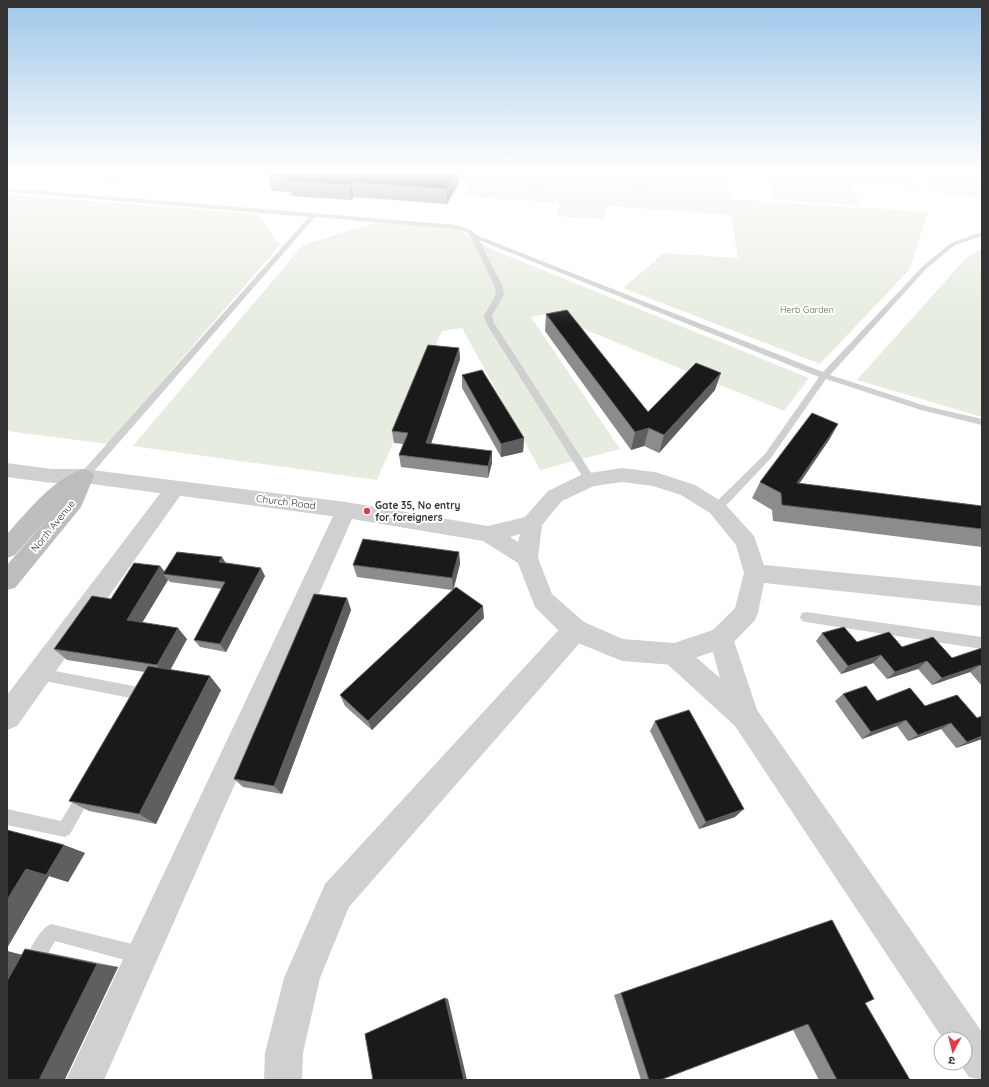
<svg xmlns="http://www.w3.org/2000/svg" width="989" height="1087" font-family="Quicksand,'Noto Sans Devanagari',sans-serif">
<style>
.green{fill:#e6ecdf}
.water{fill:#cfe2ee}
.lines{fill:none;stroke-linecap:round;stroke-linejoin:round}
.service{fill:#d0d0d0;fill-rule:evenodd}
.minor{fill:#d0d0d0;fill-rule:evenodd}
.tertiary{fill:#d0d0d0;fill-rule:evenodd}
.secondary{fill:#bdbdbd;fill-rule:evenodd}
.wall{fill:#8c8c8c}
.shaded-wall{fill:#5f5f5f}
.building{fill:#1a1a1a;stroke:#5f5f5f}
.poi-dot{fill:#e63946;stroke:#fff;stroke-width:1.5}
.labels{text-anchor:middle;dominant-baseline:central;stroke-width:4;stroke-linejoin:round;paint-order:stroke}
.far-park-label{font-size:9px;fill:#56703f;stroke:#fff}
.street-label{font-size:10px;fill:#333;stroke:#fff}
.poi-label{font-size:10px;font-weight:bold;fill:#333;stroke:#fff;text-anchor:start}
</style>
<rect width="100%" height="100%" fill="#fff"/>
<path class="green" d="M 37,172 L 135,172 L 119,182 L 40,176 L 45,173 Z
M 429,172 L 911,172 L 914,180 L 921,187 L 726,174 L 730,199 L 928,212 L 909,270 L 820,364 L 623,288 L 664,253 L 738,258 L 731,215 L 606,206 L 604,219 L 556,216 L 559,203 L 462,196 L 470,182 L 425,179 Z
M 923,172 L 982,173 L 982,199 C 965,197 929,194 920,176 Z
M 767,179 L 851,184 L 862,206 L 773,200 Z
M 7,194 L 257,214 L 280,245 L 108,444 L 7,431 Z
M 378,222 L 458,229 L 491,249 L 809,378 L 784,411 L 547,314 L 531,317 L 620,449 L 540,470 L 462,328 L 442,331 L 377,480 L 133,446 L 303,245 Z
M 982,249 L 982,417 L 857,380 L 966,258 Z"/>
<path class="water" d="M 502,172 L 571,174 L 572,172 L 636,178 L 637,172 L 644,172 L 644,178 L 679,179 L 679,181 L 683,181 L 683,184 L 644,181 L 643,192 L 648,192 L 648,195 L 635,196 L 635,194 L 632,194 L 632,191 L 636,191 L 636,181 L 609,180 L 544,175 L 541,185 L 545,185 L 545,188 L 540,189 L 529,187 L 530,184 L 533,184 L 537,174 L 503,173 Z"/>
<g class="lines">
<path class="service" d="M 15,172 L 22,172 L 7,180 L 7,176 Z
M 167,172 L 184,172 L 181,174 Z
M 7,188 L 456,225 L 471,230 L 476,235 L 823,372 L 923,266 L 951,243 L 982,232 L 982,236 L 955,245 L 927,268 L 830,375 L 926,406 L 982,419 L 982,425 L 921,410 L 826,379 L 771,458 L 721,511 L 713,511 L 712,508 L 713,505 L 765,454 L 819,377 L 479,240 L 502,285 L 504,294 L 492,316 L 494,323 L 595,479 L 590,483 L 586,482 L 486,323 L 484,316 L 496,294 L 494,285 L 471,237 L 467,232 L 455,229 L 315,217 L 88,478 L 80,478 L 79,476 L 80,474 L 309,217 L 7,192 Z
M 806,612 L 982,637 L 982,649 L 806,622 L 802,621 L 800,617 L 802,613 Z
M 39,668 L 144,688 L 149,690 L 151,694 L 147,701 L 142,703 L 137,701 L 136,699 L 39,680 L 34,678 L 33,674 L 34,670 Z
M 86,786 L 91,788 L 93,793 L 70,834 L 65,837 L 7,825 L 7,809 L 61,821 L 81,788 Z
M 51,924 L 140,946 L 146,949 L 149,955 L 146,961 L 140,964 L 55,941 L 39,969 L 33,972 L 27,969 L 24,963 C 29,951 39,929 51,924 Z"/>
<path class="minor" d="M 175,481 L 182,483 L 185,488 L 182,493 L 17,726 L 7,730 L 7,695 L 168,483 Z
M 346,502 L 353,504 L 356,510 L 104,1080 L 66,1080 L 336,510 L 339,504 Z
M 575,619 L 584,622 L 587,630 L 584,638 L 349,907 L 320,978 L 303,1053 L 302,1080 L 264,1080 L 265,1053 L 284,978 L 325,884 L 566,622 Z
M 721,627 L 730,630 L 733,638 L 757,710 L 982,1032 L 982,1080 L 969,1077 L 959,1063 L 965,1063 L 965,1039 L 943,1039 L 735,726 L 665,662 L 661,654 L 665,646 L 674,643 L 683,646 L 720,678 L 709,638 L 712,630 Z"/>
<path class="tertiary" d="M 7,463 L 52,469 L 84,469 L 346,502 L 488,526 L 525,517 L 548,491 L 583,474 L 622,468 L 655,472 L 695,485 L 724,503 L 754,536 L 764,565 L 982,586 L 982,606 L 764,583 L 758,613 L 755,620 L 730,646 L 674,665 L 622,661 L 566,638 L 535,607 L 518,563 L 483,541 L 346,518 L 84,483 L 52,483 L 7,477 ZM 622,482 L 653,486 L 681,495 L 710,513 L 736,545 L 744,573 L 735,608 L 713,630 L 674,643 L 623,639 L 584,622 L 552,594 L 538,558 L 542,525 L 562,501 L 594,486 ZM 520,534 L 518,542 L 510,537 Z"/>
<path class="secondary" d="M 84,469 L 91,471 L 94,476 L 81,507 L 15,588 L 7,590 L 7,565 L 63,501 L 15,555 L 7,558 L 7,534 C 28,511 53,478 84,469 Z"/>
</g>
<path class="wall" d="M 272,172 L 458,172 L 459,182 L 447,204 L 354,197 L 351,200 L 292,196 L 291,192 L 272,191 L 268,176 Z
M 546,314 L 648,412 L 715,390 L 659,453 L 644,446 L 631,450 L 545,331 Z
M 459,348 L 460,359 L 431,444 L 492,463 L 488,478 L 401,467 L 399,455 L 403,444 L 394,443 L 392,431 Z
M 462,375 L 524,438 L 523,452 L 501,457 L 462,388 Z
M 838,424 L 829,440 L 799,484 L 982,506 L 982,547 L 773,521 L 772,510 L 752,498 L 760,482 Z
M 459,552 L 460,564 L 454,588 L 484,618 L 372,730 L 345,706 L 340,695 L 452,590 L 357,577 L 353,565 Z
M 226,563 L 265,576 L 226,652 L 200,647 L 194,640 L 222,589 L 170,582 L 168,580 L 142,623 L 187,639 L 170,670 L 221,690 L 156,824 L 89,811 L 69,801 L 145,672 L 67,660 L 54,649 L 111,599 L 160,566 L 165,572 Z
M 347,598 L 351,610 L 282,794 L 243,787 L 234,779 Z
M 822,633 L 857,642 L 902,647 L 952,658 L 982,648 L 982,686 L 970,672 L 932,685 L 918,669 L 887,679 L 873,663 L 841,674 L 816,641 Z
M 843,694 L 877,701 L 925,706 L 982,739 L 956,748 L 941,729 L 908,741 L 897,726 L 862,739 L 835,701 Z
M 655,721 L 735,817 L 699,829 L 650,731 Z
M 7,830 L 64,845 L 85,853 L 68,882 L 49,876 L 7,948 Z
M 832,920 L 865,1003 L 910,1080 L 819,1080 L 793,1030 L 660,1080 L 641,1080 L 614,995 L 815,926 Z
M 25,949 L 50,953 L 118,967 L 65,1079 L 7,1080 L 7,951 L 22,955 Z"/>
<path class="shaded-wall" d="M 456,172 L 458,172 L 459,182 L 447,204 L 446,189 Z
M 351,182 L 354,197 L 351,200 L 349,185 Z
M 459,348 L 460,359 L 427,455 L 426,443 Z
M 721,373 L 715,390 L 659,453 L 664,435 Z
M 838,424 L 829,440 L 788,500 L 797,483 Z
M 649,428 L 644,446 L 631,450 L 635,432 Z
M 524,438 L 523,452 L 501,457 L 501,444 Z
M 492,451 L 492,463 L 488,478 L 488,466 Z
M 459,552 L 460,564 L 453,590 L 452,578 Z
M 222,557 L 227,565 L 219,562 Z
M 160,566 L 167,575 L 163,574 L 168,580 L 137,631 L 127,620 Z
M 261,568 L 265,576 L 226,652 L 220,644 Z
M 347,598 L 351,610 L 282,794 L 274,786 Z
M 483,606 L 484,618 L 372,730 L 368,721 Z
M 178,628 L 187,639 L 167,676 L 157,665 Z
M 881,655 L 873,663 L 841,674 L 848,666 Z
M 927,661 L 918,669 L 887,679 L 895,672 Z
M 980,665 L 970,672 L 932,685 L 942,678 Z
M 210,676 L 221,690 L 156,824 L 139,814 Z
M 906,720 L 897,726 L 862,739 L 871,732 Z
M 951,723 L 941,729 L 908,741 L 918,735 Z
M 982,736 L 982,739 L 956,748 L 967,742 Z
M 744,809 L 735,817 L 699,829 L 706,822 Z
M 64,845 L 85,853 L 68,882 L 46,875 Z
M 26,869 L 49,876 L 7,948 L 7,900 Z
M 7,951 L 26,956 L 7,990 Z
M 97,964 L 118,967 L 65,1079 L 65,1080 L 39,1080 Z
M 445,998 L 448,999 L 467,1080 L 464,1080 Z"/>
<path class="building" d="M 272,172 L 456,172 L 446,189 L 351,182 L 349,185 L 288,181 L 291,178 L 268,176 Z
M 567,310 L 648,412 L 696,363 L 721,373 L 664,435 L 649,428 L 635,432 L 546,314 Z
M 428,345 L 459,348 L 426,443 L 492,451 L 488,466 L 399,455 L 408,433 L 392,431 Z
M 482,370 L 524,438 L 501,444 L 462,375 Z
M 812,413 L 838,424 L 797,483 L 982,506 L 982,529 L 782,505 L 781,493 L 760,482 Z
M 363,539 L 459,552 L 452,578 L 353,565 Z
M 177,552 L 222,557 L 219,562 L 261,568 L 220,644 L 194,640 L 225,582 L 163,574 Z
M 134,563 L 160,566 L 127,620 L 178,628 L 157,665 L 54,649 L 92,596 L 111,599 Z
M 456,587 L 483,606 L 368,721 L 340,695 Z
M 314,594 L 347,598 L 274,786 L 234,779 Z
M 844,627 L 857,642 L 889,632 L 902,647 L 933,637 L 952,658 L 982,648 L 982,667 L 980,665 L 942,678 L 927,661 L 895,672 L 881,655 L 848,666 L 822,633 Z
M 148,666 L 210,676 L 139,814 L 69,801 Z
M 866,686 L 877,701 L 910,688 L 925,706 L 957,695 L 977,718 L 982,716 L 982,736 L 967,742 L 951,723 L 918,735 L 906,720 L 871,732 L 843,694 Z
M 689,710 L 744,809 L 706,822 L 655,721 Z
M 7,830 L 64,845 L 46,875 L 26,869 L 7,900 Z
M 832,920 L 874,999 L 865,1003 L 910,1080 L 837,1080 L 808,1024 L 660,1080 L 649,1080 L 621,993 Z
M 25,949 L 97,964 L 39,1080 L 7,1080 L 7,981 Z
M 445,998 L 464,1080 L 373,1080 L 365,1034 Z"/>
<linearGradient id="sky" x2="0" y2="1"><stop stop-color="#9ec6ea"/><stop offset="0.53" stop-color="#fff"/><stop offset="1" stop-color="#fff" stop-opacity="0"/></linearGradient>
<rect width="989" height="324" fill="url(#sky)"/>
<circle class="poi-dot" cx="367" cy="511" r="4"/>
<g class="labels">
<g class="far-park-label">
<text x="807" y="309">Herb Garden</text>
</g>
<g class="street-label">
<text transform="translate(286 502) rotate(7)">Church Road</text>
<text transform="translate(53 526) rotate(-51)">North Avenue</text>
</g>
<g class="poi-label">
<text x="375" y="505">Gate 35, No entry<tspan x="375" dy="12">for foreigners</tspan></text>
</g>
</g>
<rect width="989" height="1087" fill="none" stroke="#333333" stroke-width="16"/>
<g transform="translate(953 1051) rotate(187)"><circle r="19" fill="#ffffff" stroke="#adadad"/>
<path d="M0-3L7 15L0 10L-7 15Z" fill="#e63946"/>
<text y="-6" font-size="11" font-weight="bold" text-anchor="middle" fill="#333333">उ</text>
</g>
</svg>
